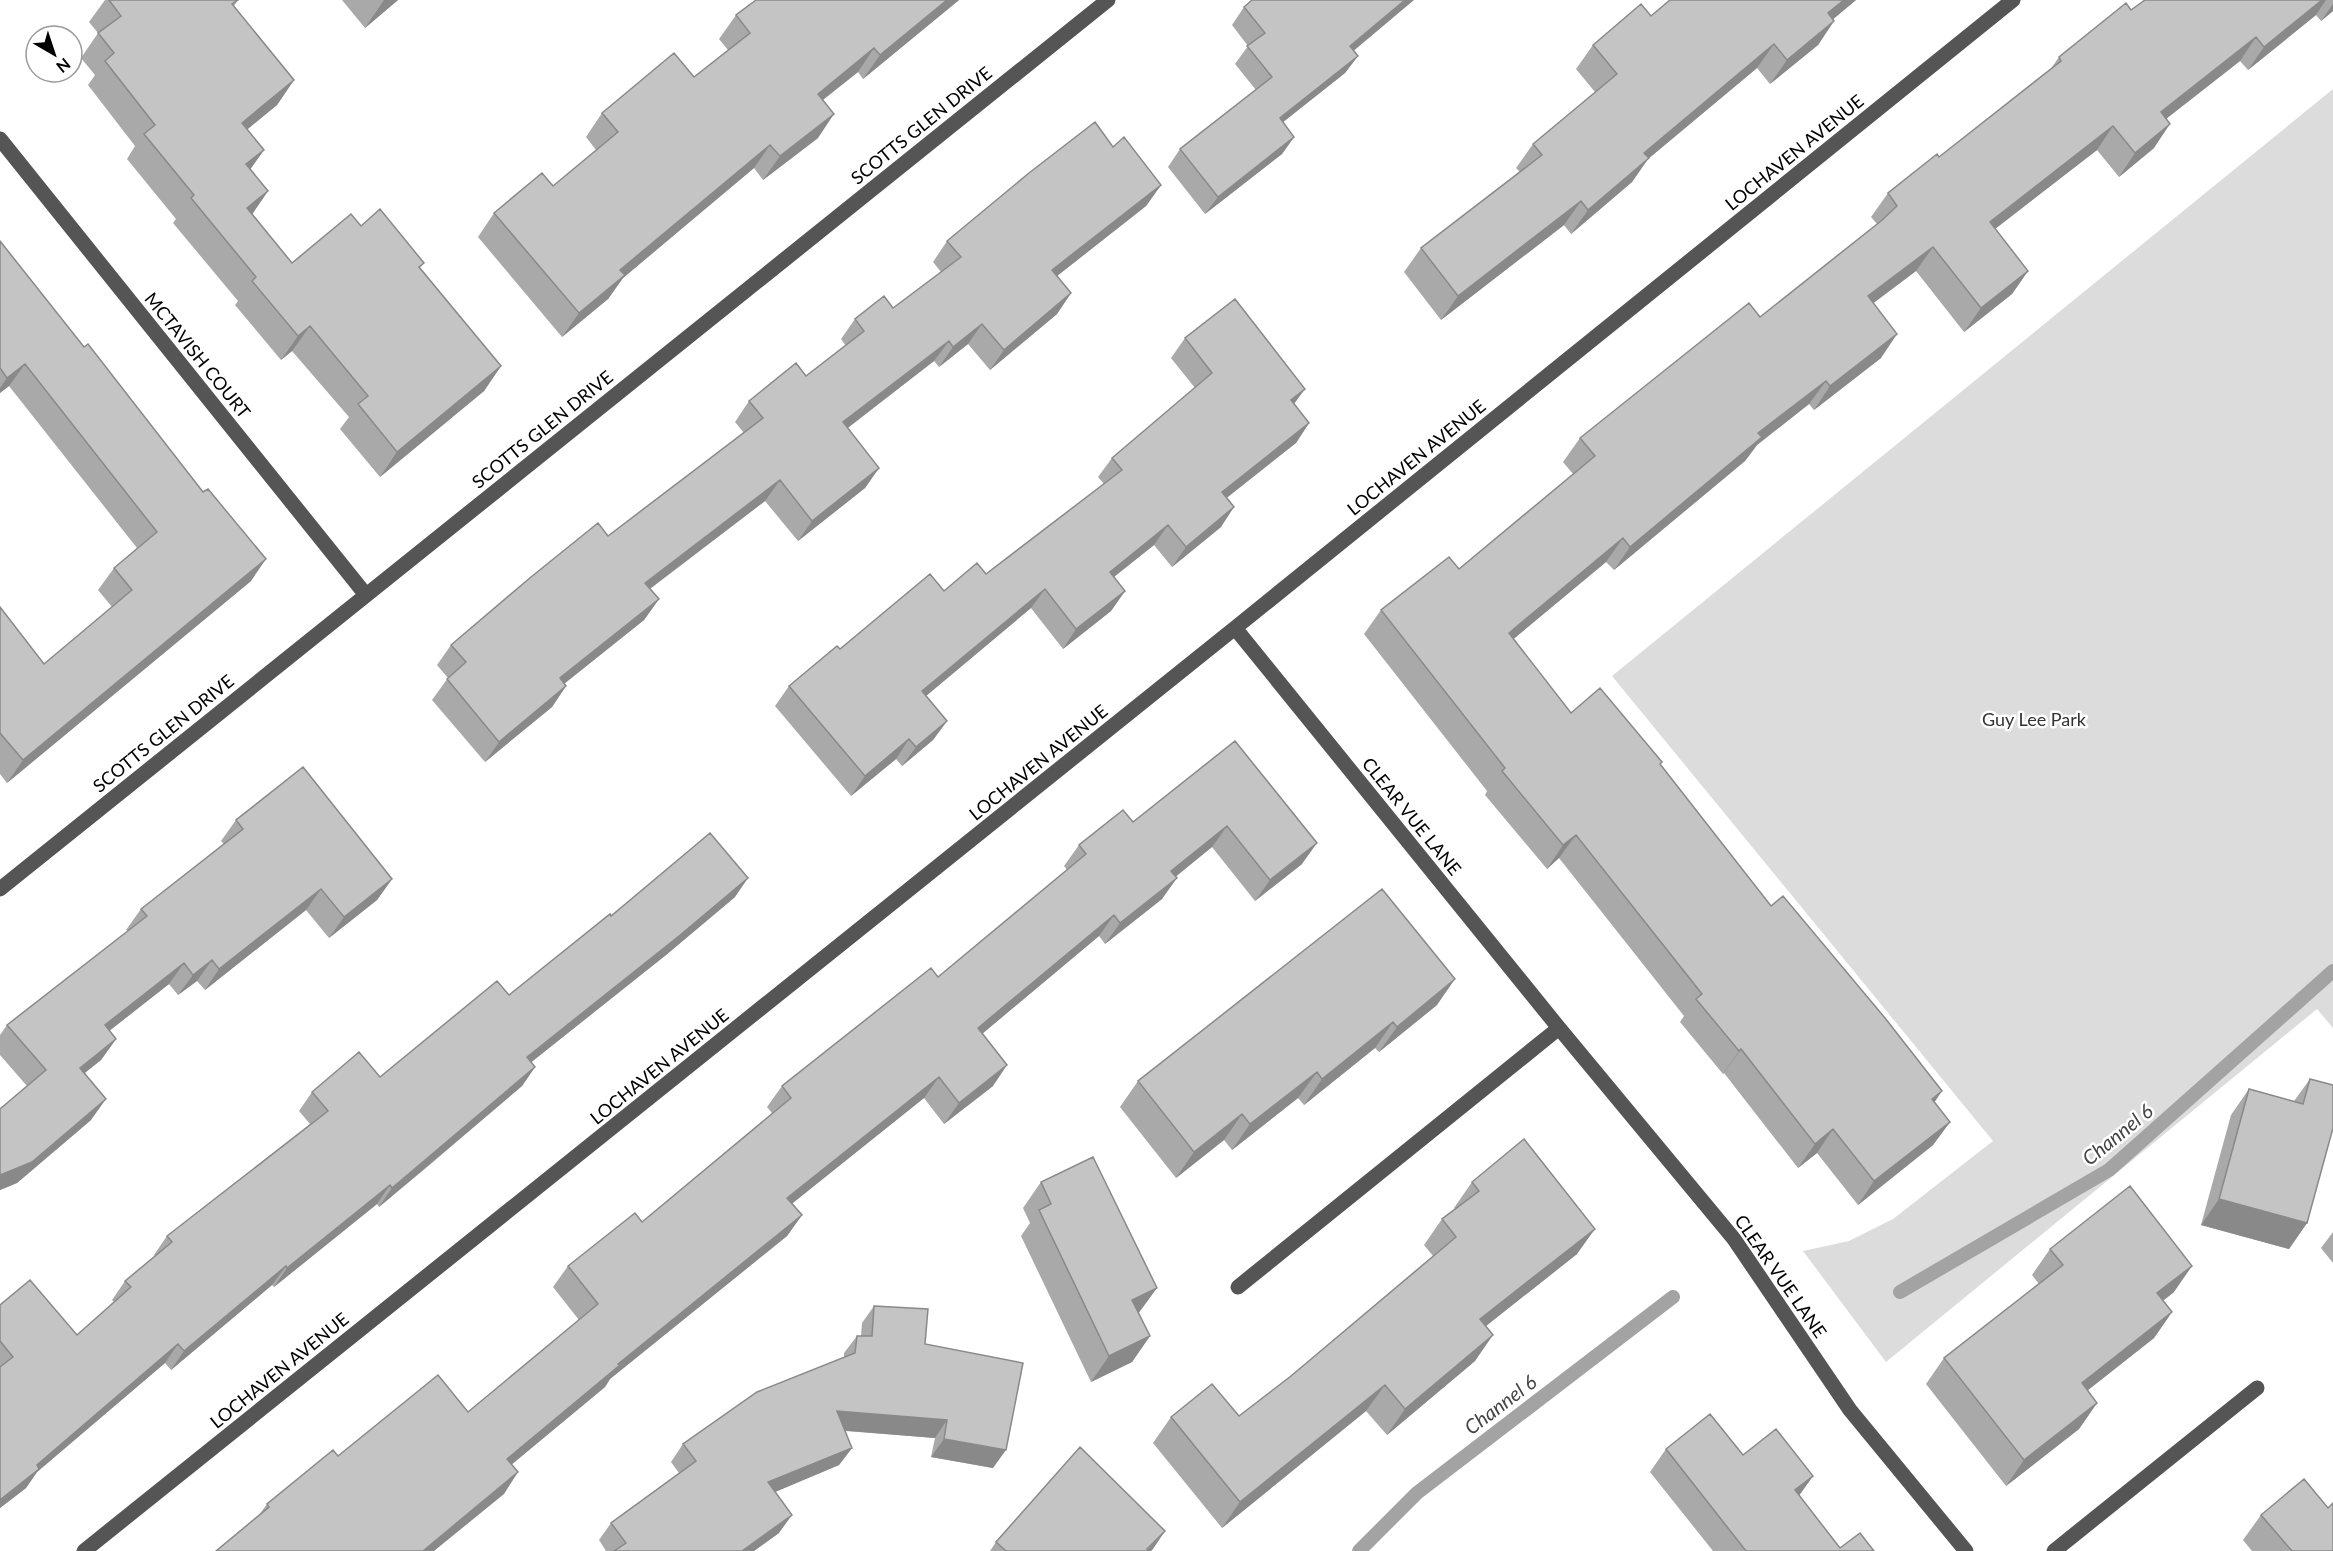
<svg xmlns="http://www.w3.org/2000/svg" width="2333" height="1551" font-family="Lato,sans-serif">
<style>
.green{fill:#dcdcdc}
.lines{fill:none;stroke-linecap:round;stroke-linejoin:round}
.stream{stroke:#a3a3a3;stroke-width:14}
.minor{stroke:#555;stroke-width:15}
.wall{fill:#a9a9a9}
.shaded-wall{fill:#898989}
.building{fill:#c4c4c4;stroke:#898989;stroke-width:1.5}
.labels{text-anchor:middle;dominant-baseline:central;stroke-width:5;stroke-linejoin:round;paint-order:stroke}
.street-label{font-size:18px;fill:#000;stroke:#fff}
.park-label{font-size:18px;fill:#333;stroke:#fff}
.water-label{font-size:20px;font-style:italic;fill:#444;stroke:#fff}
</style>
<rect width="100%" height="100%" fill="#fff"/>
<path class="green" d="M 2333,89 L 2333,1028 L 2317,1009 L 1886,1362 L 1803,1251 L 1849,1241 L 1893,1219 L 1993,1141 L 1612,676 Z"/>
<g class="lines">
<path class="stream" d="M 1900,1292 L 2109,1170 L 2333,971
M 1359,1551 L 1417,1493 L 1673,1297"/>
<path class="minor" d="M 0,139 L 366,595
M 1235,628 L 1559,1028 L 1734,1239 L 1850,1410 L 1966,1551
M 0,889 L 1108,0
M 1238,1287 L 1559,1028
M 84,1551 L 1235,628 L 2013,0
M 2054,1551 L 2257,1388"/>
</g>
<path class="wall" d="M 105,0 L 238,0 L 234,6 L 294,80 L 277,105 L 247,129 L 264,150 L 250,169 L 268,191 L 252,214 L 292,263 L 361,226 L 424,263 L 420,268 L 501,366 L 484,391 L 380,477 L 340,429 L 349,417 L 292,351 L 281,360 L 235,305 L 238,301 L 173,223 L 176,219 L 127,159 L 135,146 L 88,85 L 95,75 L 81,58 L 98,33 L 89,22 Z
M 342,0 L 398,0 L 365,28 Z
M 756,0 L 959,0 L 863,79 L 858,72 L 823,100 L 818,138 L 763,180 L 754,168 L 623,278 L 608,299 L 562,337 L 478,237 L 494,213 L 553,186 L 596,150 L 586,137 L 602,113 L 694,77 L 728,50 L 719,39 L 736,15 Z
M 1670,0 L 1856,0 L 1833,19 L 1834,21 L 1818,45 L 1770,84 L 1757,68 L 1648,159 L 1632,182 L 1571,234 L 1564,225 L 1441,320 L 1404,272 L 1421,248 L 1520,172 L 1516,168 L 1533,144 L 1595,92 L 1576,69 L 1593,45 L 1651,16 Z
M 2145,0 L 2333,0 L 2333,11 L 2321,21 L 2316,15 L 2248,70 L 2240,61 L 2166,119 L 2154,148 L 2119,177 L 2097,150 L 1995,229 L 2028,271 L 2012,294 L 1964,332 L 1916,271 L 1873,303 L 1881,358 L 1814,410 L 1809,404 L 1757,445 L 1745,461 L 1614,570 L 1606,562 L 1513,639 L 1571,713 L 1662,762 L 1660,764 L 1771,906 L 1950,1122 L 1933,1145 L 1858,1205 L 1817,1153 L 1798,1168 L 1724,1073 L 1723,1074 L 1680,1022 L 1684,1016 L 1559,858 L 1547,869 L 1485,795 L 1487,791 L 1364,634 L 1381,610 L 1459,569 L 1573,474 L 1563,462 L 1580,438 L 1760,317 L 1877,224 L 1871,217 L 1888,193 L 1939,157 L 2050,70 L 2059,57 L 2131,10 Z
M 1244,7 L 1354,51 L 1358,56 L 1345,73 L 1283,122 L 1294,137 L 1282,154 L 1205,214 L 1168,167 L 1180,149 L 1256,90 L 1235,64 L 1248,46 L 1232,25 Z
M 1113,147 L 1161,185 L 1146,206 L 1057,276 L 1071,293 L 1057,314 L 990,370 L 968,344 L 939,367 L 934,361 L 848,428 L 879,468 L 865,488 L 798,541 L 765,501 L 650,589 L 659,599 L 644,620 L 564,684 L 566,686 L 552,707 L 485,762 L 432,700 L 448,678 L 437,665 L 451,645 L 608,536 L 744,433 L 735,422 L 749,401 L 806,376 L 846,346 L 841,339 L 855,319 L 893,308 L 941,272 L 933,262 L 947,241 Z
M 0,241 L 251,581 L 7,783 L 0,774 L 0,607 L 44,664 L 112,607 L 98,590 L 114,568 L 137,548 L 9,386 L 0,393 Z
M 1185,338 L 1294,404 L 1309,423 L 1296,443 L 1227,497 L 1221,527 L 1172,567 L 1154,545 L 1114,577 L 1125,591 L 1111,611 L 1063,649 L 1031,608 L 926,696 L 947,721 L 933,740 L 902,766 L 896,759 L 851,796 L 775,706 L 789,686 L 840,649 L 944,591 L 986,574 L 1104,484 L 1098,477 L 1112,458 L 1195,388 L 1171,358 Z
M 1235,741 L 1302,864 L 1255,901 L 1212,847 L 1176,876 L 1162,899 L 1105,944 L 1099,936 L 983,1033 L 993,1086 L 944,1124 L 924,1098 L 792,1203 L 802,1215 L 787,1236 L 610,1379 L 605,1387 L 512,1464 L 504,1494 L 259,1515 L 267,1504 L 338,1456 L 468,1412 L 579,1320 L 553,1287 L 568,1266 L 642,1222 L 772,1113 L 767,1107 L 782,1086 L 938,977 L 1067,870 L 1064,866 L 1079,845 L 1133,822 Z
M 236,820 L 392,879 L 377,900 L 329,938 L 306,910 L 205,990 L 197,981 L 178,995 L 169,984 L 109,1031 L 116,1039 L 101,1060 L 84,1073 L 91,1120 L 17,1183 L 0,1190 L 0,1109 L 27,1086 L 0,1055 L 0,1035 L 7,1025 L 128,931 L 126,930 L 141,909 L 224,844 L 221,841 Z
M 735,897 L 666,955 L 531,1062 L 535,1067 L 522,1086 L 426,1168 L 379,1207 L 377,1204 L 274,1287 L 272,1285 L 171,1370 L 165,1363 L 37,1472 L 26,1488 L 0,1508 L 0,1305 L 77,1335 L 114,1302 L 112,1300 L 125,1281 L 155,1256 L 154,1255 L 167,1236 L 310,1124 L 299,1111 L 312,1092 L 380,1077 L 509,995 L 611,916 Z
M 1437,1005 L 1379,1052 L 1375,1048 L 1304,1105 L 1298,1098 L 1232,1150 L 1224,1140 L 1176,1178 L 1120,1107 L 1138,1081 Z
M 2310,1079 L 2307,1223 L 2289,1249 L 2201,1225 L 2231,1115 L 2249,1089 L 2294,1101 Z
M 1041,1182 L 1139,1313 L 1150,1336 L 1132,1362 L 1091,1382 L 1021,1236 L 1030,1223 L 1023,1208 Z
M 1472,1182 L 1577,1254 L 1486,1326 L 1475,1361 L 1387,1435 L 1366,1411 L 1222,1528 L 1153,1443 L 1171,1417 L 1239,1416 L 1291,1376 L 1433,1256 L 1424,1245 L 1442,1219 L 1455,1209 L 1454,1208 Z
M 2333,1232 L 2333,1263 L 2321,1248 Z
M 2050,1249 L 2174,1292 L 2163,1301 L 2172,1312 L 2154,1338 L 2088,1390 L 2097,1403 L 2079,1429 L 2006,1486 L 1926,1384 L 1944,1358 L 2039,1284 L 2032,1275 Z
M 874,1306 L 925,1344 L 993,1468 L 931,1457 L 935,1438 L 845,1431 L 852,1448 L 839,1465 L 775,1492 L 779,1533 L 754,1551 L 606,1551 L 599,1540 L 611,1523 L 679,1473 L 671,1462 L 683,1444 L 844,1357 L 844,1353 L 857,1336 L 861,1336 L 862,1323 Z
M 1666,1449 L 1743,1455 L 1813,1476 L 1799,1496 L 1840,1548 L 1874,1551 L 1713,1551 L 1650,1472 Z
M 2328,1508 L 2333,1551 L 2252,1551 L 2243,1540 L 2261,1515 Z
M 996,1542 L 1153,1549 L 1151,1551 L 990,1551 Z"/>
<path class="shaded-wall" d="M 384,0 L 398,0 L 365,28 Z
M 947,0 L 959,0 L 863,79 L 880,55 Z
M 1405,0 L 1414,0 L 1338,64 L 1350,46 Z
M 1844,0 L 1856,0 L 1812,37 L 1828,13 Z
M 2322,0 L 2326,0 L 2316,15 L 2248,70 L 2264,47 Z
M 2333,4 L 2333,11 L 2321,21 Z
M 1834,21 L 1818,45 L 1770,84 L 1787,60 Z
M 2256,37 L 2240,61 L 2144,136 L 2161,112 Z
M 1774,44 L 1757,68 L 1648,159 L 1632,182 L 1571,234 L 1588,210 L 1644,153 Z
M 874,48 L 858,72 L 801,117 L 818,94 Z
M 1358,56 L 1345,73 L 1267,135 L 1280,118 Z
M 294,80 L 277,105 L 225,148 L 242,123 Z
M 834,114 L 818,138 L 763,180 L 780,156 Z
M 2170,124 L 2154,148 L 2119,177 L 2135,153 Z
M 2113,126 L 2097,150 L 1973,246 L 1990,222 Z
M 1294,137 L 1282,154 L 1205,214 L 1218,197 Z
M 770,145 L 754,168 L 623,278 L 608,299 L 562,337 L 579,313 L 620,270 Z
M 264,150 L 247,174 L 246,164 Z
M 1161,185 L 1146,206 L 1038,291 L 1052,270 Z
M 268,191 L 251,216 L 247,208 Z
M 1581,201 L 1564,225 L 1441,320 L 1458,296 Z
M 1933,247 L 1916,271 L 1851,320 L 1868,296 Z
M 2028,271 L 2012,294 L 1964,332 L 1981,308 Z
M 1071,293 L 1057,314 L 990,370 L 1004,350 Z
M 982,324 L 968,344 L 939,367 L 953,347 Z
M 310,326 L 292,351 L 281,360 L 298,336 Z
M 1897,334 L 1881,358 L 1814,410 L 1830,386 Z
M 949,341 L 934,361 L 829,442 L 843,422 Z
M 25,364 L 9,386 L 0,393 L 0,388 L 7,378 Z
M 501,366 L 484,391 L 380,477 L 397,452 Z
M 1826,381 L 1809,404 L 1757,445 L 1745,461 L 1614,570 L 1630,547 L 1758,433 Z
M 1305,389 L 1291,408 L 1291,400 Z
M 1309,423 L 1296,443 L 1209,512 L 1222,492 Z
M 879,468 L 865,488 L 798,541 L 812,521 Z
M 780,480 L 765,501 L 631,603 L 645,583 Z
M 1234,507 L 1221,527 L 1172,567 L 1186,547 Z
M 1168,525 L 1154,545 L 1096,591 L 1110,572 Z
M 1623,538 L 1606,562 L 1492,657 L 1509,633 Z
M 266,559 L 251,581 L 7,783 L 23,760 Z
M 1045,589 L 1031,608 L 908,711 L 922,691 Z
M 1125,591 L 1111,611 L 1063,649 L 1076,629 Z
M 659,599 L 644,620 L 545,699 L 560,678 Z
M 566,686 L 552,707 L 485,762 L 499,742 Z
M 947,721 L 933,740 L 902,766 L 916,747 Z
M 909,739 L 896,759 L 851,796 L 865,776 Z
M 1227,826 L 1212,847 L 1157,892 L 1171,871 Z
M 1576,835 L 1559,858 L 1547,869 L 1563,845 Z
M 1317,843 L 1302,864 L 1255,901 L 1270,880 Z
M 748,878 L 735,897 L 666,955 L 514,1076 L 527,1057 Z
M 1177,878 L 1162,899 L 1105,944 L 1120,923 Z
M 392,879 L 377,900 L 329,938 L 344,917 Z
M 321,889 L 306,910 L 205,990 L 219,969 Z
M 1114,915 L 1099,936 L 964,1049 L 978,1028 Z
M 212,960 L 197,981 L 178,995 L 193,975 Z
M 184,963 L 169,984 L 90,1046 L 105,1025 Z
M 1455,979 L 1437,1005 L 1379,1052 L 1397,1027 Z
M 1393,1022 L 1375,1048 L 1304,1105 L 1322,1079 Z
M 116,1039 L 101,1060 L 65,1089 L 80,1068 Z
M 1741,1049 L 1724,1073 L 1723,1074 L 1739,1051 Z
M 1007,1065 L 993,1086 L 944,1124 L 959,1103 Z
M 535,1067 L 522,1086 L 379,1207 L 392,1188 Z
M 1317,1072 L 1298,1098 L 1232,1150 L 1250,1124 Z
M 939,1077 L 924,1098 L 773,1219 L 787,1198 Z
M 1942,1091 L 1926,1115 L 1932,1099 Z
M 106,1099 L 91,1120 L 17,1183 L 0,1190 L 0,1175 Z
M 1242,1114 L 1224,1140 L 1176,1178 L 1194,1152 Z
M 1950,1122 L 1933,1145 L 1858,1205 L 1874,1181 Z
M 1833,1129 L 1817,1153 L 1798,1168 L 1815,1144 Z
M 390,1185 L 377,1204 L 274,1287 L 287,1268 Z
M 2219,1199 L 2307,1223 L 2289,1249 L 2201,1225 Z
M 802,1215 L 787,1236 L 610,1379 L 605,1387 L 493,1480 L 507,1459 L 618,1364 Z
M 1595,1229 L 1577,1254 L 1462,1345 L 1480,1319 Z
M 286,1266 L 272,1285 L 171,1370 L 184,1351 Z
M 2192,1266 L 2174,1292 L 2139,1319 L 2157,1293 Z
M 1157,1288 L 1138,1314 L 1132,1300 Z
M 2172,1312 L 2154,1338 L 2064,1409 L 2082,1383 Z
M 1493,1335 L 1475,1361 L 1387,1435 L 1405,1409 Z
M 1150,1336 L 1132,1362 L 1091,1382 L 1109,1356 Z
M 178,1344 L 165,1363 L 37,1472 L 26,1488 L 0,1508 L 0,1500 L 37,1465 Z
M 1385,1385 L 1366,1411 L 1222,1528 L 1240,1502 Z
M 2097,1403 L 2079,1429 L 2006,1486 L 2024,1460 Z
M 837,1411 L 947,1420 L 935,1438 L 825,1429 Z
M 944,1439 L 1006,1450 L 993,1468 L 931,1457 Z
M 852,1448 L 839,1465 L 756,1500 L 768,1482 Z
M 518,1472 L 504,1494 L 434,1551 L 423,1551 Z
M 1813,1476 L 1797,1498 L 1795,1490 Z
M 792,1515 L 779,1533 L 754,1551 L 742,1551 Z
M 1165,1531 L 1153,1549 L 1151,1551 L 1146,1551 Z"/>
<path class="building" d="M 109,0 L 238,0 L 232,4 L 294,80 L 242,123 L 264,150 L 246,164 L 268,191 L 247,208 L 292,263 L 351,214 L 361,226 L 380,209 L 424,263 L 419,267 L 501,366 L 397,452 L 358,404 L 368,396 L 310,326 L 298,336 L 252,281 L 256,277 L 191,198 L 194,195 L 144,134 L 155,125 L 105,61 L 114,53 L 98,33 L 121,16 Z
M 756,0 L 947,0 L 880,55 L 874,48 L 818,94 L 834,114 L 780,156 L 770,145 L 620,270 L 625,275 L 579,313 L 494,213 L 542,173 L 553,186 L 618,132 L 602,113 L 674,53 L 694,77 L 750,33 L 736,15 Z
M 1252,0 L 1405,0 L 1350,46 L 1358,56 L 1280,118 L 1294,137 L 1218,197 L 1180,149 L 1272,77 L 1247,46 L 1265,33 L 1244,7 Z
M 1670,0 L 1844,0 L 1828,13 L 1834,21 L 1787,60 L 1774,44 L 1644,153 L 1649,158 L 1588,210 L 1581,201 L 1458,296 L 1421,248 L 1542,155 L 1533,144 L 1617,74 L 1593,45 L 1641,4 L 1651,16 Z
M 2145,0 L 2322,0 L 2264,47 L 2256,37 L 2161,112 L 2170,124 L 2135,153 L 2113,126 L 1990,222 L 2028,271 L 1981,308 L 1933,247 L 1868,296 L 1897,334 L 1830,386 L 1826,381 L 1758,433 L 1762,437 L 1630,547 L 1623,538 L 1509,633 L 1571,713 L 1600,688 L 1662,762 L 1660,764 L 1771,906 L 1783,896 L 1885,1018 L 1942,1091 L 1932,1099 L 1950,1122 L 1874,1181 L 1833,1129 L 1815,1144 L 1741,1049 L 1739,1051 L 1696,999 L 1702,994 L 1576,835 L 1563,845 L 1502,771 L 1505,768 L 1381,610 L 1449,557 L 1459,569 L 1595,456 L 1580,438 L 1749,303 L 1760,317 L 1881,221 L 1897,206 L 1888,193 L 1937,154 L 1939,157 L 2061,61 L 2059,57 L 2126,3 L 2131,10 Z
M 1095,122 L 1113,147 L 1124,137 L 1161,185 L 1052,270 L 1071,293 L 1004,350 L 982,324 L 953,347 L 949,341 L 843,422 L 879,468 L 812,521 L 780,480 L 645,583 L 659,599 L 560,678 L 566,686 L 499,742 L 447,679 L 466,662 L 451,645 L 531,577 L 598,523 L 608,536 L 763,418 L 749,401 L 796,363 L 806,376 L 864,331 L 855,319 L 884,296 L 893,308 L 961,257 L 947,241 L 1029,173 Z
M 0,241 L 84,347 L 88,344 L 203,492 L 208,489 L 266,559 L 23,760 L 0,733 L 0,607 L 44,664 L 132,590 L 114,568 L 157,532 L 25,364 L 7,378 L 0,368 Z
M 1235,299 L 1305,389 L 1291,400 L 1309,423 L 1222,492 L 1234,507 L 1186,547 L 1168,525 L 1110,572 L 1125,591 L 1076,629 L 1045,589 L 922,691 L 947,721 L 916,747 L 909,739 L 865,776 L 789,686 L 837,646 L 840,649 L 930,574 L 944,591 L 977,563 L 986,574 L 1122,470 L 1112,458 L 1212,373 L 1185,338 Z
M 1235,741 L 1317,843 L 1270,880 L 1227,826 L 1171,871 L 1177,878 L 1120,923 L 1114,915 L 978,1028 L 1007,1065 L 959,1103 L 939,1077 L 787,1198 L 802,1215 L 618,1364 L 620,1365 L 507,1459 L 518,1472 L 423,1551 L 216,1551 L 269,1507 L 267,1504 L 333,1450 L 338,1456 L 438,1375 L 468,1412 L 598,1304 L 568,1266 L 635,1213 L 642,1222 L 791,1098 L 782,1086 L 931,968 L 938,977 L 1086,854 L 1079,845 L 1123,810 L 1133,822 Z
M 303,767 L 392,879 L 344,917 L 321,889 L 219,969 L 212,960 L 193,975 L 184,963 L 105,1025 L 116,1039 L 80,1068 L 106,1099 L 32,1162 L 0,1175 L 0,1109 L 46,1070 L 7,1025 L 147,916 L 141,909 L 243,829 L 236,820 Z
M 710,833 L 748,878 L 679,936 L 527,1057 L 535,1067 L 392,1188 L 390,1185 L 287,1268 L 286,1266 L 184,1351 L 178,1344 L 37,1465 L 39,1469 L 0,1500 L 0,1367 L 13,1357 L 0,1341 L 0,1305 L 30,1280 L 77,1335 L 131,1287 L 125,1281 L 172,1242 L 167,1236 L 328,1111 L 312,1092 L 359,1052 L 380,1077 L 497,981 L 509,995 L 610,914 L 611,916 Z
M 1382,889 L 1455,979 L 1397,1027 L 1393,1022 L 1322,1079 L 1317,1072 L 1250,1124 L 1242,1114 L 1194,1152 L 1138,1081 Z
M 2310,1079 L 2333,1085 L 2333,1128 L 2307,1223 L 2219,1199 L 2249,1089 L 2303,1104 Z
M 1524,1139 L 1595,1229 L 1480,1319 L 1493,1335 L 1405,1409 L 1385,1385 L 1240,1502 L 1171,1417 L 1212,1384 L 1239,1416 L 1291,1376 L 1456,1237 L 1442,1219 L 1479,1191 L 1472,1182 Z
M 1093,1157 L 1157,1288 L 1132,1300 L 1150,1336 L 1109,1356 L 1039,1210 L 1051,1204 L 1041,1182 Z
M 2130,1186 L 2192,1266 L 2157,1293 L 2172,1312 L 2082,1383 L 2097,1403 L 2024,1460 L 1944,1358 L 2063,1265 L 2050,1249 Z
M 874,1306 L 928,1309 L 925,1344 L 1023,1363 L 1006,1450 L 944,1439 L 947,1420 L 837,1411 L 852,1448 L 768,1482 L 792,1515 L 742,1551 L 614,1551 L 626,1543 L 611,1523 L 696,1461 L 683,1444 L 757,1392 L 855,1353 L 857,1336 L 872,1336 Z
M 1710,1414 L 1743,1455 L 1776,1429 L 1813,1476 L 1795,1490 L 1840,1548 L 1860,1533 L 1874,1551 L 1746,1551 L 1666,1449 Z
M 1080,1447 L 1165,1531 L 1147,1549 L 1149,1551 L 1006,1551 L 996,1542 Z
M 2304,1479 L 2328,1508 L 2333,1503 L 2333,1551 L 2292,1551 L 2261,1515 Z"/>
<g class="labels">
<g class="street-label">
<text transform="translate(921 125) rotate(-39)">SCOTTS GLEN DRIVE</text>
<text transform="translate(1794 152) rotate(-39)">LOCHAVEN AVENUE</text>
<text transform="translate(198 355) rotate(51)">MCTAVISH COURT</text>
<text transform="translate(542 429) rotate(-39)">SCOTTS GLEN DRIVE</text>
<text transform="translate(1416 457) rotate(-39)">LOCHAVEN AVENUE</text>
<text transform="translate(163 733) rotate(-39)">SCOTTS GLEN DRIVE</text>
<text transform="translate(1038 762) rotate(-39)">LOCHAVEN AVENUE</text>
<text transform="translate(1412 816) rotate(51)">CLEAR VUE LANE</text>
<text transform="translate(659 1066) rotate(-39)">LOCHAVEN AVENUE</text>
<text transform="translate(1781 1276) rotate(55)">CLEAR VUE LANE</text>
<text transform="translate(279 1370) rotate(-39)">LOCHAVEN AVENUE</text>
</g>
<g class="park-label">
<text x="2034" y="719">Guy Lee Park</text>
</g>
<g class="water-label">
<text transform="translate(2117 1134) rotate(-39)">Channel 6</text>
<text transform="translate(1500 1404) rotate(-37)">Channel 6</text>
</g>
</g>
<g transform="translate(54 54) rotate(141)"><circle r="28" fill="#ffffff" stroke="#999999" stroke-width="1.5"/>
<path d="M0-4.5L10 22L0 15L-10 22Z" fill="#000000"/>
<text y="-9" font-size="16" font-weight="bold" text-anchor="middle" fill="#000000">N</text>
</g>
</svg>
